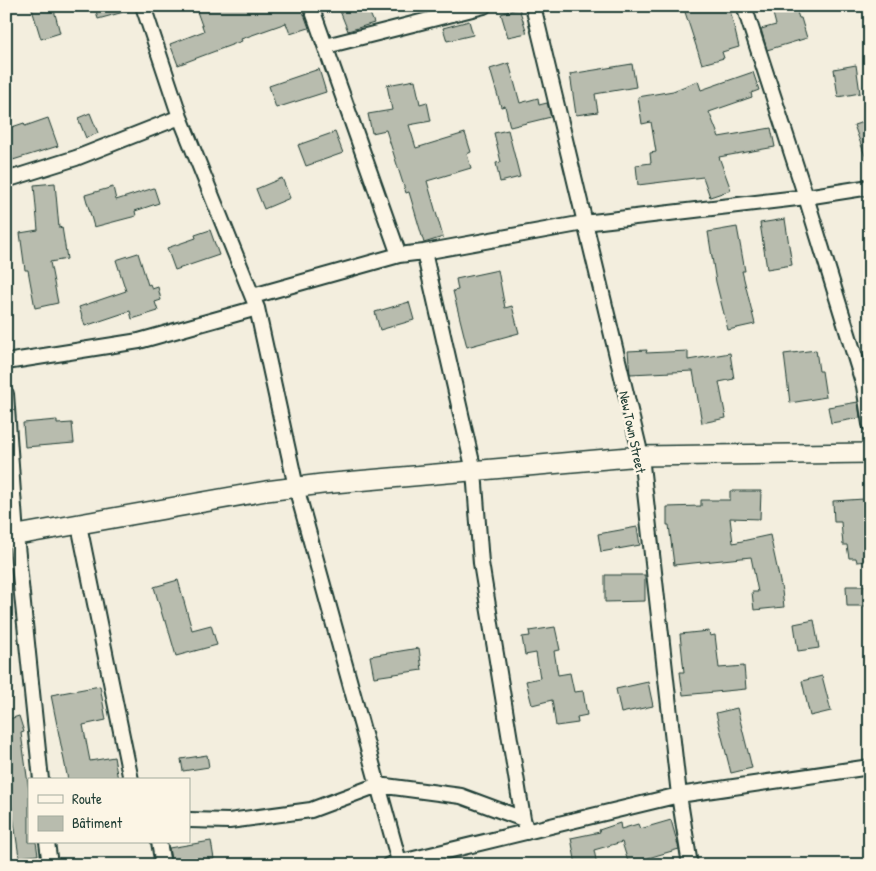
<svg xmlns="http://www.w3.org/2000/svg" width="876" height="871" font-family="'Patrick Hand',sans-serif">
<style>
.building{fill:#b8bcae;stroke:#1f3d34}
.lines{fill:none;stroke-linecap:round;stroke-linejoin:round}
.street-casing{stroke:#1f3d34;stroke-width:18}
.secondary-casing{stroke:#1f3d34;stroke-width:22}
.street{stroke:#fcf5e5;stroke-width:14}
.secondary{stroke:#fcf5e5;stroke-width:19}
.labels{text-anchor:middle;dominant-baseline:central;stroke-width:5;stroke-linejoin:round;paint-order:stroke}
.street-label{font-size:14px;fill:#1f3d34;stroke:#fcf5e5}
</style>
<rect width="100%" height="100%" fill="#f3eede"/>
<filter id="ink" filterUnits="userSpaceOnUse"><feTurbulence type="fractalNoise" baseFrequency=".02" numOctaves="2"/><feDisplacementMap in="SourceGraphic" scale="10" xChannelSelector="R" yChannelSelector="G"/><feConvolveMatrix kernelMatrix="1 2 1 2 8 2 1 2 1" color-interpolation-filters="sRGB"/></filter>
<g filter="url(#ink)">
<path class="building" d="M 31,6 L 53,6 L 60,33 L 41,39 Z
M 95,6 L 131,6 L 131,10 L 98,19 Z
M 195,6 L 301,6 L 309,28 L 290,34 L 286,23 L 241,39 L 242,41 L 178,65 L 170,44 L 204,31 Z
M 338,6 L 367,6 L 374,23 L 348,31 Z
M 693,6 L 729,6 L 739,47 L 722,52 L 724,58 L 702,64 L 684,9 Z
M 771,6 L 795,6 L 799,18 L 801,18 L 807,38 L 767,50 L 761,29 L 776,25 Z
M 519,8 L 527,33 L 508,37 L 501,14 Z
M 469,21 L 473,35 L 447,41 L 443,28 Z
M 509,63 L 520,103 L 538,98 L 539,105 L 547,103 L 551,117 L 510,127 L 505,106 L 501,107 L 490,69 Z
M 632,64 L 636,87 L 595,94 L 598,112 L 576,115 L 570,74 Z
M 856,65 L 860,93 L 838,97 L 834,69 Z
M 319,69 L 326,92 L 276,108 L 269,86 Z
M 753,72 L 759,90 L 751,93 L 752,97 L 709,112 L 719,137 L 771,128 L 775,147 L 719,157 L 731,190 L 710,197 L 703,177 L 638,185 L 636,165 L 651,163 L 650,153 L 656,152 L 651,122 L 642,124 L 638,97 L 673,91 L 698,81 L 701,90 Z
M 415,80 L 420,104 L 427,102 L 431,121 L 409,125 L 416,148 L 465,133 L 471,152 L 467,154 L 471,168 L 427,181 L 443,237 L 424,243 L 409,192 L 406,193 L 386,130 L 372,133 L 368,114 L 392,110 L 387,85 Z
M 90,113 L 98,133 L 86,138 L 78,118 Z
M 48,118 L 58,146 L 13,160 L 6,138 L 6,129 L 24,123 L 25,126 Z
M 870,120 L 870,164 L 868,164 L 854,125 Z
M 508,130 L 520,177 L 500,182 L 496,163 L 501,162 L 494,133 Z
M 335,132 L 343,153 L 306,166 L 298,145 Z
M 282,178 L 290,198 L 264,209 L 256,189 Z
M 55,183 L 59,228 L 62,227 L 67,259 L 50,262 L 58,303 L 35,308 L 28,270 L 25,270 L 20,233 L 38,230 L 34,185 Z
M 113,187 L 116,200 L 154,188 L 159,203 L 135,211 L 136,216 L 94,227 L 85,195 Z
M 785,219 L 792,265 L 767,269 L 760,223 Z
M 737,227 L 745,271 L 742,271 L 755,324 L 728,330 L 716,282 L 708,232 Z
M 210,230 L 219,255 L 175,270 L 167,248 L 196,238 L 195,235 Z
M 138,253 L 148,285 L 150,284 L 152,289 L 158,287 L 161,300 L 155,302 L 158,311 L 132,319 L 130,311 L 85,326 L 79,307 L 126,291 L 116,260 Z
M 498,270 L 505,308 L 512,306 L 519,333 L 467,347 L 453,291 L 458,290 L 456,279 Z
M 409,302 L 414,320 L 380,330 L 375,312 Z
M 647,350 L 646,353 L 688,351 L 688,360 L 730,353 L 734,379 L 719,382 L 726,418 L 702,423 L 693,371 L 630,374 L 628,351 Z
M 816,350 L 819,371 L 822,371 L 826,397 L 790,403 L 784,354 Z
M 858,402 L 860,418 L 831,423 L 828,407 Z
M 57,420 L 57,424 L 72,423 L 74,443 L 25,447 L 23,423 Z
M 730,491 L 761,491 L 760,519 L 730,518 L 733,543 L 770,535 L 782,591 L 784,607 L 754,610 L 752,592 L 758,592 L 751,557 L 674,565 L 669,525 L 667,525 L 667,507 L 701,506 L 701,500 L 730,500 Z
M 864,499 L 866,527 L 870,527 L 870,561 L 857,562 L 856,558 L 849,558 L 847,545 L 843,545 L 841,522 L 834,522 L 833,501 Z
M 637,527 L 640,545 L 601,552 L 598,534 Z
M 605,575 L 645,575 L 645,601 L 605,602 Z
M 178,580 L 192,630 L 211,625 L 217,645 L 176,656 L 166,621 L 164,621 L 154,587 Z
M 846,586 L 870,586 L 870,606 L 847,606 Z
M 814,620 L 819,648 L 798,651 L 794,624 Z
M 555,627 L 560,650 L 554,651 L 558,675 L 570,673 L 574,692 L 583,691 L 587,715 L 577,717 L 578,723 L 556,726 L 552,700 L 532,705 L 526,681 L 540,678 L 536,653 L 525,655 L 522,637 L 530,636 L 529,631 Z
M 709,631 L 710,636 L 715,635 L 719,668 L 744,666 L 746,689 L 683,695 L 680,672 L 684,672 L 680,634 Z
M 419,648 L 422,670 L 374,677 L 370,656 Z
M 822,676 L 831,711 L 810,716 L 802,681 Z
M 648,682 L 653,706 L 621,713 L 616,689 Z
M 100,686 L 106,720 L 83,725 L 90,761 L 114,757 L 118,780 L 68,780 L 51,695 Z
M 737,708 L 752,768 L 731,773 L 716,713 Z
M 19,716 L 24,732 L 21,733 L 29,791 L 29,842 L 36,842 L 38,855 L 19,857 L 6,766 L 6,720 Z
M 207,755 L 209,767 L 183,771 L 181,759 Z
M 671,820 L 679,849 L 648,858 L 649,860 L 629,865 L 622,842 L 594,850 L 597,865 L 576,865 L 571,838 L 600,832 L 599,830 L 620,823 L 621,829 L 638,824 L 640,829 Z
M 211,841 L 214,859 L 172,865 L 169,848 Z"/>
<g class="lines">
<g class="street-casing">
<path id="street" d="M 143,6 L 180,117 L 257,308 L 296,487 L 400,865
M 311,6 L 399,255
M 533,6 L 641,456 L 679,795 L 690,865
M 744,6 L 806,197 L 864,386 L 870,424
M 326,46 L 484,6
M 6,180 L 76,158 L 180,117
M 424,252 L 474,471 L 481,563 L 523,819 L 527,832
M 253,296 L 399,255 L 424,252 L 584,223 L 806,197 L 870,187
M 6,362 L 139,341 L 257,308
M 6,394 L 16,536 L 41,780
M 79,525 L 131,780
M 189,820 L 229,821 L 311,810 L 378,785 L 461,796 L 523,819
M 47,842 L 50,865
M 159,842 L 163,865
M 389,865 L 679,795 L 870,767"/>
</g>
<g class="secondary-casing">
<path id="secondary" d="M 6,537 L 266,491 L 322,484 L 641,456 L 870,453"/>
</g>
<use href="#street" class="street"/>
<use href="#secondary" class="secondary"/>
</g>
</g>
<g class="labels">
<g class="street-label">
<text transform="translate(633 432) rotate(78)">New Town Street</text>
</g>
</g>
<rect width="876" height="871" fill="none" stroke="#fcf5e5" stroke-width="25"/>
<rect x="12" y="12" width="851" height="846" fill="none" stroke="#1f3d34" stroke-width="2" filter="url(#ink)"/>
<rect x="28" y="778" width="162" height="65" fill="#fcf5e5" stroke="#a4ab9e"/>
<rect x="38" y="795" width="25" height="8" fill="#fcf5e5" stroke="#a4ab9e"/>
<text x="72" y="804" font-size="15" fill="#1f3d34">Route</text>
<rect x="38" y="816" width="25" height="15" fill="#b8bcae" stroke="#a4ab9e"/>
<text x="72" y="828" font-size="15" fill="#1f3d34">Bâtiment</text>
</svg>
